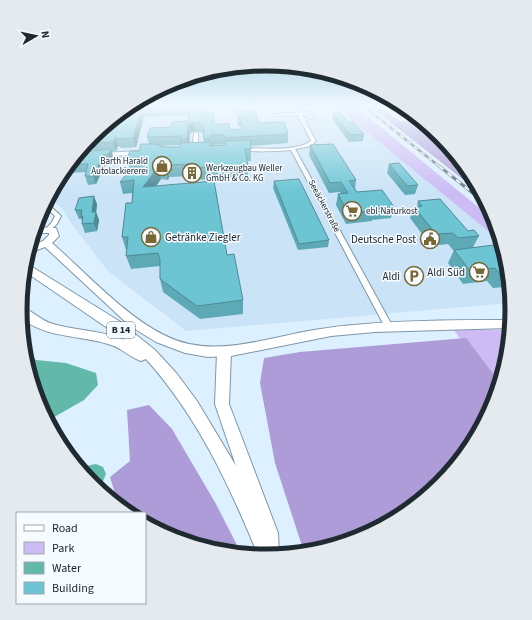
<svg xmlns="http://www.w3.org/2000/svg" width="532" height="620" font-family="'Source Sans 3',sans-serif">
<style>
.built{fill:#cae3f6}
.green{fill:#ccbbf5}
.forest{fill:#ae9cd8}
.water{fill:#63b9a9}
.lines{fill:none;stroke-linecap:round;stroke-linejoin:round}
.river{fill:#63b9a9;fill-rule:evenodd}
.minor-casing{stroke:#7e96a6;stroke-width:2}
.secondary-casing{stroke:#7e96a6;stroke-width:2}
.primary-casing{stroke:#7e96a6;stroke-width:2}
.minor{fill:#fff;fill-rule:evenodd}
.secondary{fill:#fff;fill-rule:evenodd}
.primary{fill:#fff;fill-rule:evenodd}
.rail-far1-casing{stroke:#6c7a85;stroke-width:2.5}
.rail-casing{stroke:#6c7a85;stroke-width:3}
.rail-far1{stroke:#f6fbff;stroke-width:1.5;stroke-dasharray:4.5;stroke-linecap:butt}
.rail{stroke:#f6fbff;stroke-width:2;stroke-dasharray:5.5;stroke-linecap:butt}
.wall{fill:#5ea9b6;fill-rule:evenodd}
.shaded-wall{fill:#4c8a94}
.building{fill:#6dc5d4;stroke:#4c8a94}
.labels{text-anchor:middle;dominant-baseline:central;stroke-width:3;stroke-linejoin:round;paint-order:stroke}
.far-poi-label{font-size:9px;fill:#202a31;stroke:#f6fbff;text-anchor:start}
.far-street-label{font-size:9px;fill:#202a31;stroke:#f6fbff}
.shield{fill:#f6fbff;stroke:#60696f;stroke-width:1}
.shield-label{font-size:10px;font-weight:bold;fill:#202a31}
.poi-label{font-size:11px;fill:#202a31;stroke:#f6fbff;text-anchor:end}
.rim{fill:none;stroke:#202a31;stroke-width:5}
</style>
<rect width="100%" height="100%" fill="#dcf0ff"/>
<path class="built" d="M 136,107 L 329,107 L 334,111 L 340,110 L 498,239 L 511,303 L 186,331 L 108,271 L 71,223 L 60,206 L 50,199 L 92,136 Z"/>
<path class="green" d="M 336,107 L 356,107 L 494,220 L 498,239 Z
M 453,329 L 508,330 L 497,387 Z"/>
<path class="forest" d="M 371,107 L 377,107 L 377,109 L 384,110 L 401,122 L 417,121 L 440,136 L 475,189 Z
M 466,338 L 498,380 L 493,404 L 440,484 L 360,537 L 303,549 L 275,463 L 260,383 L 264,358 L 300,352 Z
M 149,405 L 172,429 L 216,504 L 240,551 L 172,537 L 145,519 L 145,513 L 136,513 L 117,500 L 110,477 L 130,461 L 127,410 Z"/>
<path class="water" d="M 29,355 L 36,360 L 66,363 L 96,373 L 98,385 L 84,400 L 49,420 L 39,404 Z"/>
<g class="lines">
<path class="river" d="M 96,464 L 103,467 L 106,474 L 103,481 L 92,484 L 81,467 Z"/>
<g class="minor-casing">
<path id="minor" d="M 309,112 L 313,117 L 305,121 L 316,141 L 311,146 L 295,149 L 393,327 L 392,329 L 386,329 L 291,150 C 280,151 246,153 239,149 L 241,148 C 260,148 296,152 311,141 L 298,115 L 276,116 L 274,115 L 276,114 ZM 308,114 L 309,117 L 304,119 L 302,115 Z
M 196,132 L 198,133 L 198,151 L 195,153 L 192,151 L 194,133 Z
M 97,133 L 98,134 L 85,156 L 80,157 L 79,156 L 93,136 Z
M 140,151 L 143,153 L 142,154 L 101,157 L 98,155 L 101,153 Z
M 47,203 L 61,216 L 57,224 L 49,231 L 46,229 L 52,222 L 55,216 L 45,207 Z"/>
</g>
<g class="secondary-casing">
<path id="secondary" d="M 36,227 L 56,228 L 59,236 L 52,243 C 85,272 125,316 164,335 C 208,358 257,341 303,332 C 320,329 337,326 354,325 C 406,320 457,320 509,320 L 508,328 L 375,332 L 331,336 L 231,356 L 208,357 L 185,353 L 156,342 L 130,326 L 45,247 L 32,252 L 33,245 L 43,241 L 49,235 L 49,233 L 35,233 Z"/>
</g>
<g class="primary-casing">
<path id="primary" d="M 29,265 L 119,321 L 155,350 L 177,374 L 197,401 L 236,466 L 215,404 L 217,352 L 219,348 L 224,347 L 229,348 L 231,352 L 229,404 L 278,533 L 279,553 L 266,556 L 258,555 C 229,484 197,416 146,359 L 141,361 C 129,357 121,347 108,344 C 78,335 48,338 22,319 L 21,307 C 32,310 41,321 53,324 C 77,331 102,330 125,340 L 27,273 Z"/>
</g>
<use href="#minor" class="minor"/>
<use href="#secondary" class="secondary"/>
<use href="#primary" class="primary"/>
<g class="rail-far1-casing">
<path id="rail-far1" d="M 365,107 L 440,167"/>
</g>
<g class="rail-casing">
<path id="rail" d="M 439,166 L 484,202"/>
</g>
<use href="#rail-far1" class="rail-far1"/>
<use href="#rail" class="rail"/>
</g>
<path class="wall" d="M 136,107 L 206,107 L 206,113 L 214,124 L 230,130 L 242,129 L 241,126 L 238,126 L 237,111 L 258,123 L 288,134 L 288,143 L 251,146 L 251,161 L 247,161 L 248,177 L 194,180 L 193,176 L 169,177 L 168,180 L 161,179 L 156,186 L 227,255 L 243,300 L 243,314 L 200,319 L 163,292 L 160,279 L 160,266 L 131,269 L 126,256 L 127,250 L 126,250 L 122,237 L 132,203 L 132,193 L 123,194 L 120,182 L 138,170 L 130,170 L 127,158 L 149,144 L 147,137 L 171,127 L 188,121 L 189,115 L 144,117 L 136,147 L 122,148 L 118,146 L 116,151 L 112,152 L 113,157 L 111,163 L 106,163 L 96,184 L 88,185 L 85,176 L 86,172 L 68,173 L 82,152 L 94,151 L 92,143 L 122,120 ZM 195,131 L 203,133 L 204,142 L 189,143 L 190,133 ZM 225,144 L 225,145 L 211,146 L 211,145 ZM 180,145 L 180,147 L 163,147 L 160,146 Z
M 333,113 L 348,122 L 364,134 L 363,141 L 349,142 L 332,119 Z
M 310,145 L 356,180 L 355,189 L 357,192 L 394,207 L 391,218 L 372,220 L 372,221 L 346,224 L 336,205 L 338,194 L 341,194 L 340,192 L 329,193 L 309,155 Z
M 389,164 L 418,185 L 415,194 L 405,195 L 387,173 Z
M 274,181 L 329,240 L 328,247 L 298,250 L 273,188 Z
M 418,201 L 468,231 L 479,236 L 473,247 L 500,248 L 506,282 L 504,287 L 493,288 L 487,281 L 463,284 L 448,263 L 454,250 L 453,250 L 448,244 L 431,246 L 410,218 L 414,207 L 417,206 Z
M 97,204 L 96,212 L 99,220 L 97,231 L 85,233 L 82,224 L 82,221 L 81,219 L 79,219 L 75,210 Z"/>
<path class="shaded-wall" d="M 142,108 L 144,117 L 136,147 L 133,138 Z
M 194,122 L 195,131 L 190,133 L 189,149 L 187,139 L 188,124 Z
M 116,137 L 118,146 L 116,151 L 113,142 Z
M 111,149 L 113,157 L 111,163 L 108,155 Z
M 103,155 L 106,163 L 96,184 L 93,176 Z
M 166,165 L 169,177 L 168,180 L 165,168 Z
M 158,167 L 161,179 L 146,200 L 143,187 Z
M 94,196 L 97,204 L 96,214 L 96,212 L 99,220 L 97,231 L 94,223 L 92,212 Z"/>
<path class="building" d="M 136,107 L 185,107 L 142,108 L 133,138 L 119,139 L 116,137 L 113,142 L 92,143 L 94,137 L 99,137 L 103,129 L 116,120 L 122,120 L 124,115 Z
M 190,107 L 205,107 L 205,113 L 213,112 L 214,124 L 229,124 L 230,130 L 242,129 L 241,118 L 238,118 L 237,111 L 251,109 L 256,111 L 258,123 L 284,122 L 288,134 L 225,138 L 224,135 L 210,135 L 210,139 L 204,139 L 203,124 L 194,122 L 188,124 L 187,139 L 181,140 L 182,136 L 147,137 L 150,128 L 171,127 L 172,122 L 188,121 Z
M 340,112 L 348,122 L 353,122 L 364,134 L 350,135 L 333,113 Z
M 250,140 L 251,149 L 245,149 L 248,165 L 192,168 L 192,164 L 166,165 L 165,168 L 158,167 L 143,187 L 214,181 L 227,255 L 234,254 L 243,300 L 197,306 L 160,279 L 160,259 L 158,253 L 126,256 L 128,237 L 122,237 L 126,203 L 132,203 L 134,180 L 120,182 L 130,170 L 137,171 L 148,158 L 127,158 L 130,151 L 139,151 L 141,144 L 155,144 L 163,147 L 180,147 L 180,143 L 210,142 L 210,146 L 225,145 L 225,141 Z
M 333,144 L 356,180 L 349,181 L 357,192 L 382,190 L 394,207 L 373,209 L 374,211 L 348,213 L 338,194 L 348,193 L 341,182 L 330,183 L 310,145 Z
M 111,149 L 108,155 L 103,155 L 93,176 L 85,176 L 88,164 L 73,164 L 82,152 Z
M 399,163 L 418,185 L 407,186 L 389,164 Z
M 299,179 L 329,240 L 299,244 L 274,181 Z
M 94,196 L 92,212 L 96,212 L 94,223 L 82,224 L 83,216 L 81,217 L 82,210 L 75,210 L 79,198 Z
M 440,199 L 468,231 L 474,230 L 479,236 L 458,238 L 453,233 L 436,234 L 414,207 L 422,206 L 418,201 Z
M 494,245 L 497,248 L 500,248 L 505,274 L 501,275 L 495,268 L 470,271 L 454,250 Z"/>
<linearGradient id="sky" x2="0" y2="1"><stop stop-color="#73b6cf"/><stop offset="0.55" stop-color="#eff8ff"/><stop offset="1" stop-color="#eff8ff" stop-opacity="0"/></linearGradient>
<rect width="532" height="193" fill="url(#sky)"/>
<defs>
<g id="shop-ring" transform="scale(1)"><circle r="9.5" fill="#f6fbff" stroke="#796836" stroke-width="1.5"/><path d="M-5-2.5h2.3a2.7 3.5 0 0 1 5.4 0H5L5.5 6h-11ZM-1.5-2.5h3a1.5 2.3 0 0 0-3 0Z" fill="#796836"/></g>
<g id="building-ring" transform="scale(1)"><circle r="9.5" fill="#f6fbff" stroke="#796836" stroke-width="1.5"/><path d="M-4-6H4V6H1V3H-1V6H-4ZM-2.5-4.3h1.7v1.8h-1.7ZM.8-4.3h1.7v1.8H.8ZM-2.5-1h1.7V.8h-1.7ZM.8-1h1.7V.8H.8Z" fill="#796836"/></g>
<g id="supermarket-ring" transform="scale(1)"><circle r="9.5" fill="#f6fbff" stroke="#796836" stroke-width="1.5"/><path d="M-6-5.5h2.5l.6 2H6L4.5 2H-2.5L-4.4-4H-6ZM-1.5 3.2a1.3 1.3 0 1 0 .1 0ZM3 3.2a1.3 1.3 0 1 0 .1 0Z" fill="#796836"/></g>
<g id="civic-ring" transform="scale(1)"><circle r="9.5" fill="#f6fbff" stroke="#796836" stroke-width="1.5"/><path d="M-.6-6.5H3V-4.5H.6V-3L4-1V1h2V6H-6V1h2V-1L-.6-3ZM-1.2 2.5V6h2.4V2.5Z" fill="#796836"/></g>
<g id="parking-ring" transform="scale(1)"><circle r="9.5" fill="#f6fbff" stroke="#796836" stroke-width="1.5"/><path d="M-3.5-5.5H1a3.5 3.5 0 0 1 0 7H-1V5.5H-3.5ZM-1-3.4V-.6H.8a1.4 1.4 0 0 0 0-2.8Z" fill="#796836"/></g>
</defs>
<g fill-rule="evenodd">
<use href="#shop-ring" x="162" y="166"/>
<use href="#building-ring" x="192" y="173"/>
<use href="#supermarket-ring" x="352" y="211"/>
<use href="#shop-ring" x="151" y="237"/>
<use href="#civic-ring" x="430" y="239"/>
<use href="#supermarket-ring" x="479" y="272"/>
<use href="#parking-ring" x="414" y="276"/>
</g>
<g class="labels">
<g class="far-poi-label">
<text x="148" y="161" text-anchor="end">Barth Harald<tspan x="148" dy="10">Autolackiererei</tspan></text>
<text x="206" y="168">Werkzeugbau Weller<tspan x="206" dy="10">GmbH &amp; Co. KG</tspan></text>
<text x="366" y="211">ebl-Naturkost</text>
</g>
<g class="far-street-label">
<text transform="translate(324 206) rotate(62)">Seeäckerstraße</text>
</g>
<rect class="shield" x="107" y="322" width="28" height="16" rx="3"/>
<g class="shield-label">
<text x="121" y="330">B 14</text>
</g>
<g class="poi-label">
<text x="165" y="237" text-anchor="start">Getränke Ziegler</text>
<text x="416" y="239">Deutsche Post</text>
<text x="465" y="272">Aldi Süd</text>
<text x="400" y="276">Aldi</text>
</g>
</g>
<path d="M0 0H532V620H0ZM27 310a239 239 0 1 1 478 0a239 239 0 1 1-478 0Z" fill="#e5eaef" fill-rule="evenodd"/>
<path class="rim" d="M27 310a239 239 0 1 1 478 0a239 239 0 1 1-478 0Z"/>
<rect x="16" y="512" width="130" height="92" fill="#f6fbff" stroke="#a0a7ad"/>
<rect x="24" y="525" width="20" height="6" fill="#ffffff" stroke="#a0a7ad"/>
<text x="52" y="532" font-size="12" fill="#202a31">Road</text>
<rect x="24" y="542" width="20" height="12" fill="#ccbbf5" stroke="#a0a7ad"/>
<text x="52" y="552" font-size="12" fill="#202a31">Park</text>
<rect x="24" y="562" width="20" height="12" fill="#63b9a9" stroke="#a0a7ad"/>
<text x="52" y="572" font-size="12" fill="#202a31">Water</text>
<rect x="24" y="582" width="20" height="12" fill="#6dc5d4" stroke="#a0a7ad"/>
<text x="52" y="592" font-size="12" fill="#202a31">Building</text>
<g transform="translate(36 36) rotate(81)" stroke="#f6fbff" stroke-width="3" paint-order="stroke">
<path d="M0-3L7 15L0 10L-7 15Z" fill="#202a31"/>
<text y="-6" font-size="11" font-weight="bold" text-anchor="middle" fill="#202a31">N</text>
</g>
</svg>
